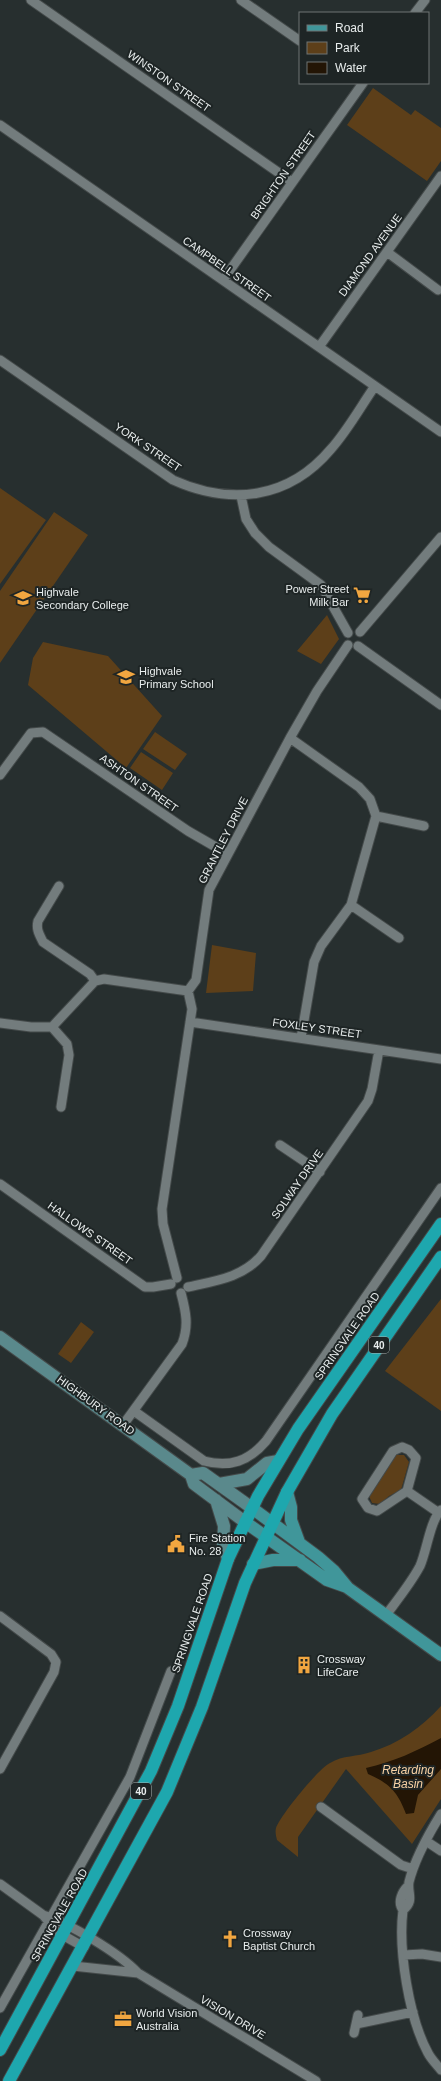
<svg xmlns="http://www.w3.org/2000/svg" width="441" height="2081" font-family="Helvetica,sans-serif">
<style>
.green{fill:#5d3f19}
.water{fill:#231505}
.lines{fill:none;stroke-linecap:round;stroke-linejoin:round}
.street-casing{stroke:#444a4a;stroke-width:11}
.secondary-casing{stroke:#444a4a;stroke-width:14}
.primary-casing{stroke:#444a4a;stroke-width:14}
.highway-casing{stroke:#444a4a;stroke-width:14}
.street{stroke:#737c7d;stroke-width:9}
.secondary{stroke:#5a898c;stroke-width:12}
.primary{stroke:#40969a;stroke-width:12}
.highway{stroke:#1ea7ae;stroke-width:12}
.labels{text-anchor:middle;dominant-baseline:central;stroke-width:4;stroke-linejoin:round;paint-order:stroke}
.shield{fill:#1e2525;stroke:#abb1b1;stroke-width:1}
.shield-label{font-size:10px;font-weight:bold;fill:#e8eded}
.street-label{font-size:11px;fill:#e8eded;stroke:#1e2525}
.poi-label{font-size:11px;fill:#e8eded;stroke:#1e2525;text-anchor:start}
.water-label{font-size:12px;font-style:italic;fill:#f7d1a4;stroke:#1e2525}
</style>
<rect width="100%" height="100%" fill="#272f2f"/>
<path class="green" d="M 373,88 L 411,115 L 415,110 L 441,128 L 441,161 L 427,181 L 347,125 Z
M 0,488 L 46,520 L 0,584 Z
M 54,512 L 88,535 L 0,663 L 0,591 Z
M 327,615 L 339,639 L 321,664 L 297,651 Z
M 43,642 L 108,656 L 162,716 L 126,768 L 28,685 L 33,658 Z
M 155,732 L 187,754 L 175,770 L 143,749 Z
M 141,752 L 173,773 L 162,790 L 130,768 Z
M 212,945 L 256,953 L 253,991 L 206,993 Z
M 441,1299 L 441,1411 L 385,1371 Z
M 81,1322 L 94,1332 L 71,1363 L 58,1354 Z
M 396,1455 L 404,1455 L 409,1462 L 401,1490 L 389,1496 L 380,1504 L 372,1503 L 369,1496 Z
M 441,1706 L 441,1799 L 412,1844 L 346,1769 L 298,1837 L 298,1857 L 277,1840 C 276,1836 275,1832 276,1828 C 280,1816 318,1769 330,1763 C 343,1755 357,1757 371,1752 C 398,1744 422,1727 441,1706 Z"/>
<path class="water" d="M 441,1738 L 441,1769 L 418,1795 L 414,1813 L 406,1814 C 398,1792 389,1783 368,1774 L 366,1768 C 393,1762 417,1751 441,1738 Z"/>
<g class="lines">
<g class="street-casing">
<path id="street" d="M 31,0 L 292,182
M 241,0 L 300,41
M 415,13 L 425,0
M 0,125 L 441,432
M 387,252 L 438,290
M 223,280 L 363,83
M 319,347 L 441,176
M 0,360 L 173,480 C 231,506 289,499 331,449 C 348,430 361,406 375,386
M 241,496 L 246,519 L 255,533 L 269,547 L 321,585 L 348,633
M 360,632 L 441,537
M 358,646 L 441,705
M 290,738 L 359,787 L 370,799 L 376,816 L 351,905 L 321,946 L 314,962 L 301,1038
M 0,775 L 31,733 L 43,732 L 188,831 L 228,854
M 376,816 L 424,826
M 59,886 L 38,921 C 36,929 39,934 43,942 L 90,974 L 95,981
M 351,905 L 399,938
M 190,1022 L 441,1059
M 0,1023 L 31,1027 L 52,1027 L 95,981 L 104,979 L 188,991
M 52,1027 L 67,1044 L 69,1055 L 61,1107
M 280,1145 L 320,1172
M 0,1184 L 145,1287 L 153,1287 L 171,1284
M 177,1278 L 163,1224 L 162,1209 L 192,1009 L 188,991 L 196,980 L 209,890 L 290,738 L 317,691 L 348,645
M 188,1287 C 214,1281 242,1278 261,1256 L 368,1101 L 372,1089 L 379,1050
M 134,1411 L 204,1461 C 230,1468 249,1461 266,1441 L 441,1188
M 123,1425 L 182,1344 C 189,1326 186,1312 181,1293
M 402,1447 L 409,1450 L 416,1458 L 407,1491 L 377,1511 L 368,1508 L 362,1499 L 393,1451 Z
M 407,1491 L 439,1513
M 386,1615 C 398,1599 411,1583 420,1566 C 427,1550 430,1521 441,1510
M 0,1616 L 51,1654 L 56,1662 L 54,1672 L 0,1769
M 321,1807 L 401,1865 L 413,1869
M 426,1841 L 441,1851
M 0,1884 L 43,1915 L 57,1932 L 84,1947
M 408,1886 C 402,1892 397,1902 403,1910 C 398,1950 409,2018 428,2053 C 431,2059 437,2065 441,2070
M 403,1910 C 415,1901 407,1893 409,1882 C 415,1858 428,1835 441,1814
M 43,1915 C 69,1923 119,1953 138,1973 L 316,2081
M 404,1955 L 422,1954 L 441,1957
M 73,1966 L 138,1973
M 0,2008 L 130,1777 L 171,1671
M 356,2024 L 413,2012
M 354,2033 L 358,2015"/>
</g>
<g class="secondary-casing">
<path id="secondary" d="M 0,1337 L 191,1475 L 194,1484 L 245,1522
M 191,1475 L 203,1473 L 252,1508
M 219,1484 L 247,1479 L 267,1463 L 278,1461
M 216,1500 L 224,1526 L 223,1544 L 228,1559"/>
</g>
<g class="primary-casing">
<path id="primary" d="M 287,1492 L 291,1507 L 291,1520 L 299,1542
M 252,1508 L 318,1557 L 334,1571 L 348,1588 L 441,1655
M 245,1522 L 327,1580 L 347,1587
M 253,1564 L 273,1560 L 300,1560"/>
</g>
<g class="highway-casing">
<path id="highway" d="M 0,2050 L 151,1771 L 178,1706 L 228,1559 L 258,1496 L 298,1429 L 441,1224
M 9,2081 L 167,1792 L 202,1707 L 245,1583 L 287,1492 L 332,1414 L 441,1257"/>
</g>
<use href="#street" class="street"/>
<use href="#secondary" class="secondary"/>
<use href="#primary" class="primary"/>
<use href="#highway" class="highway"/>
</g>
<defs>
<g id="supermarket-bare" transform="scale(1.38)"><path d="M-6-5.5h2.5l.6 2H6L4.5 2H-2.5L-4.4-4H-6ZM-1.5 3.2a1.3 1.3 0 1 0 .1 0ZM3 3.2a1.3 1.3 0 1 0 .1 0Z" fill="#f1a640" stroke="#1e2525" stroke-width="2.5" paint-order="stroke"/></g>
<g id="school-bare" transform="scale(1.38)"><path d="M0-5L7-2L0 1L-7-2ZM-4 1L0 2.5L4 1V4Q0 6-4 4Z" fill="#f1a640" stroke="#1e2525" stroke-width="2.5" paint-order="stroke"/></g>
<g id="civic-bare" transform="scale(1.38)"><path d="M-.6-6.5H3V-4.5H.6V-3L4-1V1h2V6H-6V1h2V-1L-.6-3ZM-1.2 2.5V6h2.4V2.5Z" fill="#f1a640" stroke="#1e2525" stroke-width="2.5" paint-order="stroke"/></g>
<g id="building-bare" transform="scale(1.38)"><path d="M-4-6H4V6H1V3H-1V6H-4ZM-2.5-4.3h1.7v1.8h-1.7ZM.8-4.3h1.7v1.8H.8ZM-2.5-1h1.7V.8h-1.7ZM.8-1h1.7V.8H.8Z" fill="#f1a640" stroke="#1e2525" stroke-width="2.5" paint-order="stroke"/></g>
<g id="church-bare" transform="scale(1.38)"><path d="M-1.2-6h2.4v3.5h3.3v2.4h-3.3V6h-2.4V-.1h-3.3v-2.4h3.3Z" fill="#f1a640" stroke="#1e2525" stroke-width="2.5" paint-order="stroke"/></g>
<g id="office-bare" transform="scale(1.38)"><path d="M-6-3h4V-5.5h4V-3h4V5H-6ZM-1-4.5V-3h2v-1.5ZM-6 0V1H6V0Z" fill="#f1a640" stroke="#1e2525" stroke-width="2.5" paint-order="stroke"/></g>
</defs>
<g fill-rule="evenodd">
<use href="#supermarket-bare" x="362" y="595"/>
<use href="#school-bare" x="23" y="598"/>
<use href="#school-bare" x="126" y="677"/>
<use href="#civic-bare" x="176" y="1544"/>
<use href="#building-bare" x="304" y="1665"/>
<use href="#church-bare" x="230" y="1939"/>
<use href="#office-bare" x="123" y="2019"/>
</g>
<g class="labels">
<g class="shield">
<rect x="369" y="1337" width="20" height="16" rx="3"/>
<rect x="131" y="1783" width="20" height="16" rx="3"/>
</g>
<g class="shield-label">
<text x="379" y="1345">40</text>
<text x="141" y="1791">40</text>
</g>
<g class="street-label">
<text transform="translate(169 81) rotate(35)">WINSTON STREET</text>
<text transform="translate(283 175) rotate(-55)">BRIGHTON STREET</text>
<text transform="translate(370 255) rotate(-54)">DIAMOND AVENUE</text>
<text transform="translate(227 269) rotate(35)">CAMPBELL STREET</text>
<text transform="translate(148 447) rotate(34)">YORK STREET</text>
<text transform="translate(139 783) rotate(35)">ASHTON STREET</text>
<text transform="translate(223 840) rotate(-63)">GRANTLEY DRIVE</text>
<text transform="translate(317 1028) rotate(8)">FOXLEY STREET</text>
<text transform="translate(297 1184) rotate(-55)">SOLWAY DRIVE</text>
<text transform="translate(90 1233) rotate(35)">HALLOWS STREET</text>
<text transform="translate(347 1336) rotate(-55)">SPRINGVALE ROAD</text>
<text transform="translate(96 1405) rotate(36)">HIGHBURY ROAD</text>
<text transform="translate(192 1623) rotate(-71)">SPRINGVALE ROAD</text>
<text transform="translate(59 1915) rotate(-61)">SPRINGVALE ROAD</text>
<text transform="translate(233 2017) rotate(31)">VISION DRIVE</text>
</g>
<g class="poi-label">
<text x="349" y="589" text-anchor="end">Power Street<tspan x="349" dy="13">Milk Bar</tspan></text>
<text x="36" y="592">Highvale<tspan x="36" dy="13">Secondary College</tspan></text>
<text x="139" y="671">Highvale<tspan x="139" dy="13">Primary School</tspan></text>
<text x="189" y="1538">Fire Station<tspan x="189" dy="13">No. 28</tspan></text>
<text x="317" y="1659">Crossway<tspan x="317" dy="13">LifeCare</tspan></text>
<text x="243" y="1933">Crossway<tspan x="243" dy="13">Baptist Church</tspan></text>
<text x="136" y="2013">World Vision<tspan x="136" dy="13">Australia</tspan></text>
</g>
<g class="water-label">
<text x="408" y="1770">Retarding<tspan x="408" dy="14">Basin</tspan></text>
</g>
</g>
<rect x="299" y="12" width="130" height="72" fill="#1e2525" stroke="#6f7575"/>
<rect x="307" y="25" width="20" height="6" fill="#40969a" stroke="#6f7575"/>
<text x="335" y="32" font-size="12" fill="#e8eded">Road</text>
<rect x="307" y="42" width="20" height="12" fill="#5d3f19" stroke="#6f7575"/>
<text x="335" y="52" font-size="12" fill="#e8eded">Park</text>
<rect x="307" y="62" width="20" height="12" fill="#231505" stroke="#6f7575"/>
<text x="335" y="72" font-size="12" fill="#e8eded">Water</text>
</svg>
